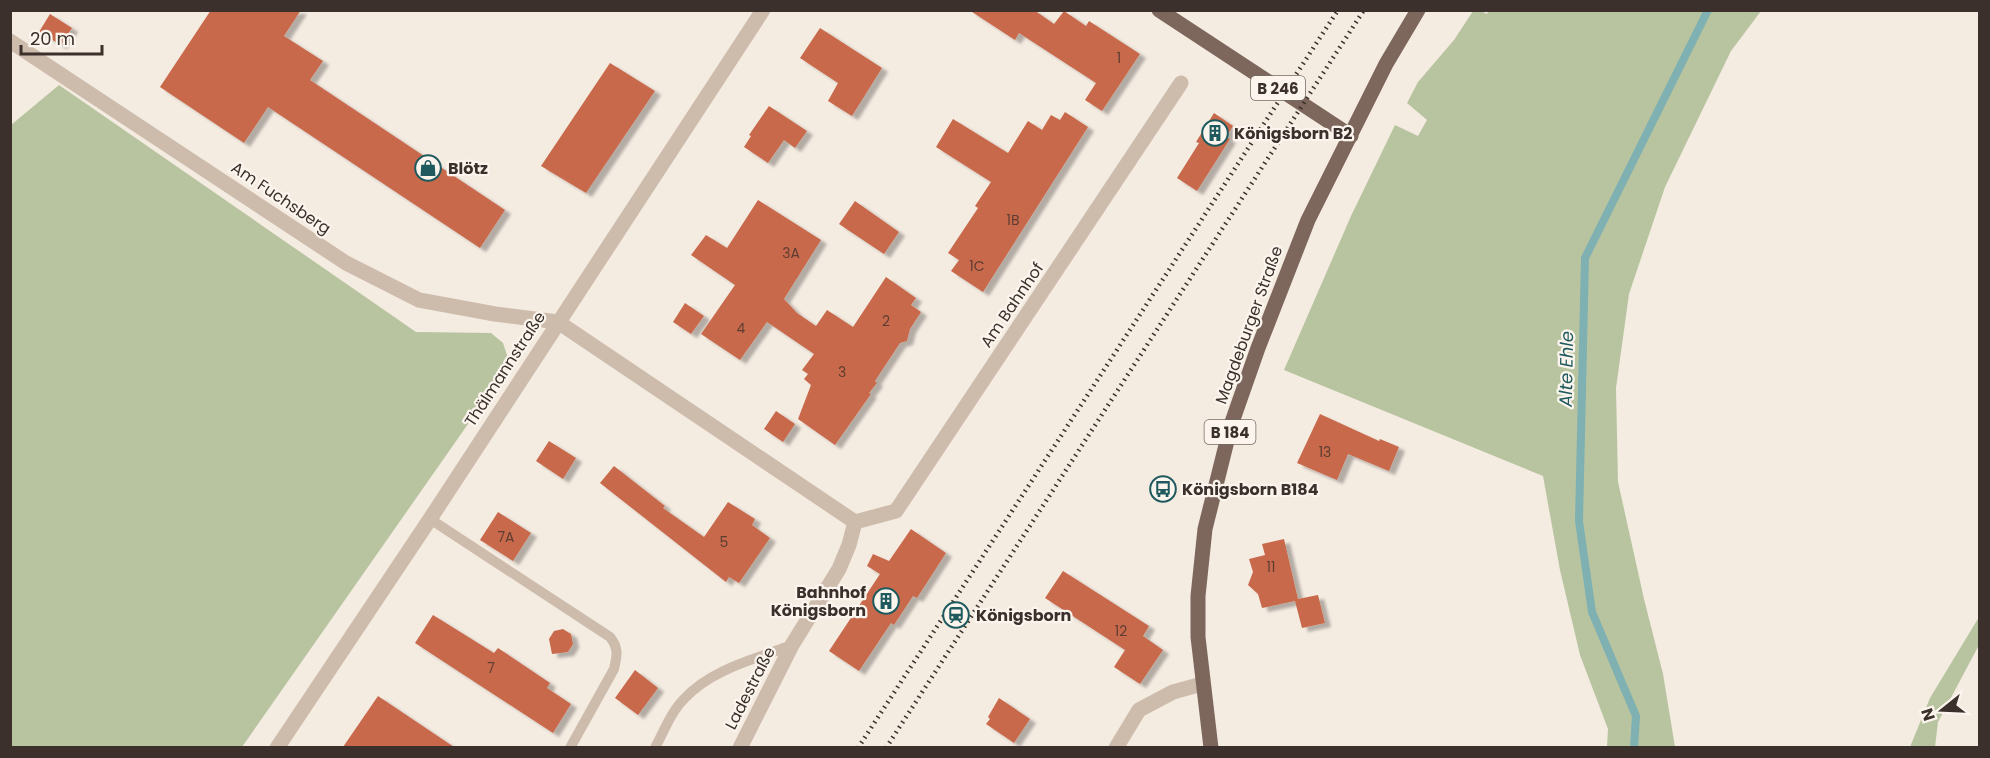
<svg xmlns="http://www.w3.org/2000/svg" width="1990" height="758" font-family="Poppins,sans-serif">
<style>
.green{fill:#b8c4a0}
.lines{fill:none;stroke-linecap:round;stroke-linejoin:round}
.stream{stroke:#7fb0b2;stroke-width:8}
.building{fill:#c8694b;filter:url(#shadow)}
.lane{stroke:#cdbbac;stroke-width:10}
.street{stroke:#cdbbac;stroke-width:15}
.primary{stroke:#7d675c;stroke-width:15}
.rail{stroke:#3b302b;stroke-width:4.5;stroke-dasharray:1.5 4.5;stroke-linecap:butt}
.labels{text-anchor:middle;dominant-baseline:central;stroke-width:4.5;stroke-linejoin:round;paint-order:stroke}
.number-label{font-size:14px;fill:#5e3e33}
.shield{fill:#fbf5ee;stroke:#756b66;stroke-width:1.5}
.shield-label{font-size:15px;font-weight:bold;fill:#3b302b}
.poi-label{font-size:16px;font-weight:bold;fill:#3b302b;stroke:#fbf5ee;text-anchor:start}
.street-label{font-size:16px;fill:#3b302b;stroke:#fbf5ee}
.water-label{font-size:18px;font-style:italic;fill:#1f5a5e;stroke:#fbf5ee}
</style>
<defs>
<filter id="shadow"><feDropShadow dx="6" dy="4" stdDeviation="1.5" flood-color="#0004"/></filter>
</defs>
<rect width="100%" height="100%" fill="#f4ebe1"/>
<path class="green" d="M 1489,10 L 1761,11 L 1731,51 L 1665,187 L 1629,294 L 1616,388 L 1618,482 L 1644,599 L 1663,674 L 1675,747 L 1607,747 L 1608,729 L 1580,655 L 1560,570 L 1543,476 L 1284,370 L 1351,216 L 1395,125 L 1418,136 L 1427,120 L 1407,103 L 1418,82 L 1454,40 L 1473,11 L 1481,11 L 1487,14 Z
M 59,85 L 416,332 L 491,333 L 503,343 L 510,364 L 242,747 L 11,747 L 11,125 Z
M 1979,617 L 1979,645 L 1938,722 L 1935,747 L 1910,747 L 1930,698 Z"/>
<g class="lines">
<path class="stream" d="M 1634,748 L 1636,716 L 1592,612 L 1579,521 L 1585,258 L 1708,10"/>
</g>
<path class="building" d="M 211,10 L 301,10 L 284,36 L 323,61 L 310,80 L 505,210 L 480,248 L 268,107 L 244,143 L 160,87 Z
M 969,10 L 1034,10 L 1054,24 L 1064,11 L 1086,26 L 1089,21 L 1140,54 L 1102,111 L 1085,100 L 1096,83 L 1019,33 L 1015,40 Z
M 50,14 L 72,28 L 61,45 L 39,32 Z
M 820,28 L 882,68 L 852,116 L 828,101 L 838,83 L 800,58 Z
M 610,63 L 655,91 L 586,193 L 541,166 Z
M 769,106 L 807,131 L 795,148 L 784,140 L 768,163 L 744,147 L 751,136 L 749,135 Z
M 1065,112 L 1088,127 L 983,292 L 951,271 L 959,260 L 948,253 L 978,208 L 975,206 L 991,182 L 936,147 L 953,119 L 1008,153 L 1028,121 L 1042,130 L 1051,115 L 1060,120 Z
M 1214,113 L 1233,126 L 1226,137 L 1230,139 L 1197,191 L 1177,178 L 1199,143 L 1196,142 Z
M 758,200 L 821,240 L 784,299 L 797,313 L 816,326 L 827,310 L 853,327 L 886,277 L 916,298 L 911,305 L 921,312 L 910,329 L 907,341 L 900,343 L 875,381 L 877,383 L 869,393 L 871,394 L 835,445 L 798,419 L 811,385 L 804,379 L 808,374 L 802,370 L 814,354 L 767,322 L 740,360 L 701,334 L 735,285 L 691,255 L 706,235 L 727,248 Z
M 855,201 L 899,232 L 884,254 L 839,224 Z
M 685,303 L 704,316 L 691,334 L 673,322 Z
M 776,411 L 795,424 L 783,442 L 764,429 Z
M 1320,414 L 1379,441 L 1380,439 L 1399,447 L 1389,471 L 1348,454 L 1337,480 L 1297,463 Z
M 549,441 L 576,458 L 563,479 L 536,461 Z
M 614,466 L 665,506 L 663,508 L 704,537 L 728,502 L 755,519 L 752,525 L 770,538 L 739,583 L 729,577 L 726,582 L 600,483 Z
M 498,512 L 531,533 L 513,561 L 480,540 Z
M 911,529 L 946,553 L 917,598 L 913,596 L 894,625 L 891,623 L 859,671 L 829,651 L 880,574 L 867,566 L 873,554 L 889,561 Z
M 1284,539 L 1298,599 L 1318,595 L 1325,623 L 1302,628 L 1295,601 L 1262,608 L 1258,594 L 1248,585 L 1253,572 L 1249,559 L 1265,555 L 1262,544 Z
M 1063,571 L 1149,626 L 1143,636 L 1163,650 L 1140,684 L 1114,667 L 1125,650 L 1045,598 Z
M 433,615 L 494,653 L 498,648 L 550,683 L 547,688 L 571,704 L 553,733 L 415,643 Z
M 563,629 L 571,634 L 573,644 L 568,652 L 552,654 L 549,639 L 554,631 Z
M 635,670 L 658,688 L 638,715 L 615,698 Z
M 378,696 L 454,747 L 343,747 Z
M 999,698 L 1030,719 L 1014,743 L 986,724 L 990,719 L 988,717 Z"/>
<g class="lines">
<path class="lane" d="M 430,519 L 610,637 C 619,648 617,656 614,669 L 570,748
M 655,748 C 664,731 671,712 684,699 C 711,669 756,659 792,645"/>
<path class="street" d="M 10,41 L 346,263 L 419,300 L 495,314 L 558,322 L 855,522
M 277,748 L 430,519 L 763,10
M 740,748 L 792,645 L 839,569 L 849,545 L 855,522 L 896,511 L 1181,83
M 1116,748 L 1139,710 L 1173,692 L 1202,684"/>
<path class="primary" d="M 1159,10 L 1351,136
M 1211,748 L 1198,637 L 1198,596 L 1205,529 L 1231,425 L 1258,348 L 1308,220 L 1386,64 L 1418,10"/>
<path class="rail" d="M 858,748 L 1338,10
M 886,748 L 1364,10"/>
</g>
<defs>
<g id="building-ring" transform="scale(1.35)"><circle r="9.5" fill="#fbf5ee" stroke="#1f5a5e" stroke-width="1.5"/><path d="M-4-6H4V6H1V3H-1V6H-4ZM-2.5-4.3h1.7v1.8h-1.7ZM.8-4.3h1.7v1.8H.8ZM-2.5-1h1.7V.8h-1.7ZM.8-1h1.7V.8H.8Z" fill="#1f5a5e"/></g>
<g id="shop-ring" transform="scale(1.35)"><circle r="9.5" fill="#fbf5ee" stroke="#1f5a5e" stroke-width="1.5"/><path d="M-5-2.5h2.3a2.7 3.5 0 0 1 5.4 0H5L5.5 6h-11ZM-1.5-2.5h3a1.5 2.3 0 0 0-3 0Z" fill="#1f5a5e"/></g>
<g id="bus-ring" transform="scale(1.35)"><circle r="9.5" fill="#fbf5ee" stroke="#1f5a5e" stroke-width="1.5"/><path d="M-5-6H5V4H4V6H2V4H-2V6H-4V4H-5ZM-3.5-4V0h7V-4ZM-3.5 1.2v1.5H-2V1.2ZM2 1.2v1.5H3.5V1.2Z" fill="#1f5a5e"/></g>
<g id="station-ring" transform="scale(1.35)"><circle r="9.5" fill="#fbf5ee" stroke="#1f5a5e" stroke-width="1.5"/><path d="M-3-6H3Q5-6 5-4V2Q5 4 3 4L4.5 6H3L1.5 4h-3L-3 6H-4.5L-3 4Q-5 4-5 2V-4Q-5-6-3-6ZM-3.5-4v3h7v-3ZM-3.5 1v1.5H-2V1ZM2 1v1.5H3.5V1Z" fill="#1f5a5e"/></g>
</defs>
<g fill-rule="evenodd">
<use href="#building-ring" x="1215" y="133"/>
<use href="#shop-ring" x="428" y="168"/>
<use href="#bus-ring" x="1163" y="489"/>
<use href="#building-ring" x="886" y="601"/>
<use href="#station-ring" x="956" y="615"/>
</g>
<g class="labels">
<g class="number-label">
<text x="1119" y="58">1</text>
<text x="1013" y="220">1B</text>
<text x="791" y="253">3A</text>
<text x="977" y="266">1C</text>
<text x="886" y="321">2</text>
<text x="741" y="328">4</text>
<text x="842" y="372">3</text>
<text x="1325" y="452">13</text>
<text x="506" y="537">7A</text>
<text x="724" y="542">5</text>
<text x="1271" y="567">11</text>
<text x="1121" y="631">12</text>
<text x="491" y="668">7</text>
</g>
<g class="shield">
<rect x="1251" y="76" width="54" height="24" rx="4.5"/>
<rect x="1204.5" y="420" width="51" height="24" rx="4.5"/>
</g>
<g class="shield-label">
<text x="1278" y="88">B 246</text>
<text x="1230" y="432">B 184</text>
</g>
<g class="poi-label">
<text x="1234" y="133">Königsborn B2</text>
<text x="448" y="168">Blötz</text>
<text x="1182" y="489">Königsborn B184</text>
<text x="866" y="592" text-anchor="end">Bahnhof<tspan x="866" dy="18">Königsborn</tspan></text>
<text x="976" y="615">Königsborn</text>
</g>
<g class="street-label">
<text transform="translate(281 198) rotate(34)">Am Fuchsberg</text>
<text transform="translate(1012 305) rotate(-56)">Am Bahnhof</text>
<text transform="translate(1249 325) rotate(-70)">Magdeburger Straße</text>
<text transform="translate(505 369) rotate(-57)">Thälmannstraße</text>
<text transform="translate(750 688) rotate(-63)">Ladestraße</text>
</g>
<g class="water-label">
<text transform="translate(1566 369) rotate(-89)">Alte Ehle</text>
</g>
</g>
<rect width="1990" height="758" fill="none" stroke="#3b302b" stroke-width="24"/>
<g transform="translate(1942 710) rotate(252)" stroke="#fbf5ee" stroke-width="4.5" paint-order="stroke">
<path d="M0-4.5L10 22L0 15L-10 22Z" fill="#3b302b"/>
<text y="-9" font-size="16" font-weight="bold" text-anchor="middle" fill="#3b302b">N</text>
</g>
<path d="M21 45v9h81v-9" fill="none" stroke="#3b302b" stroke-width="3"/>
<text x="30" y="45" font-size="18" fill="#3b302b" stroke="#fbf5ee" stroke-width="4.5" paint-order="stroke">20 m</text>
</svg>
